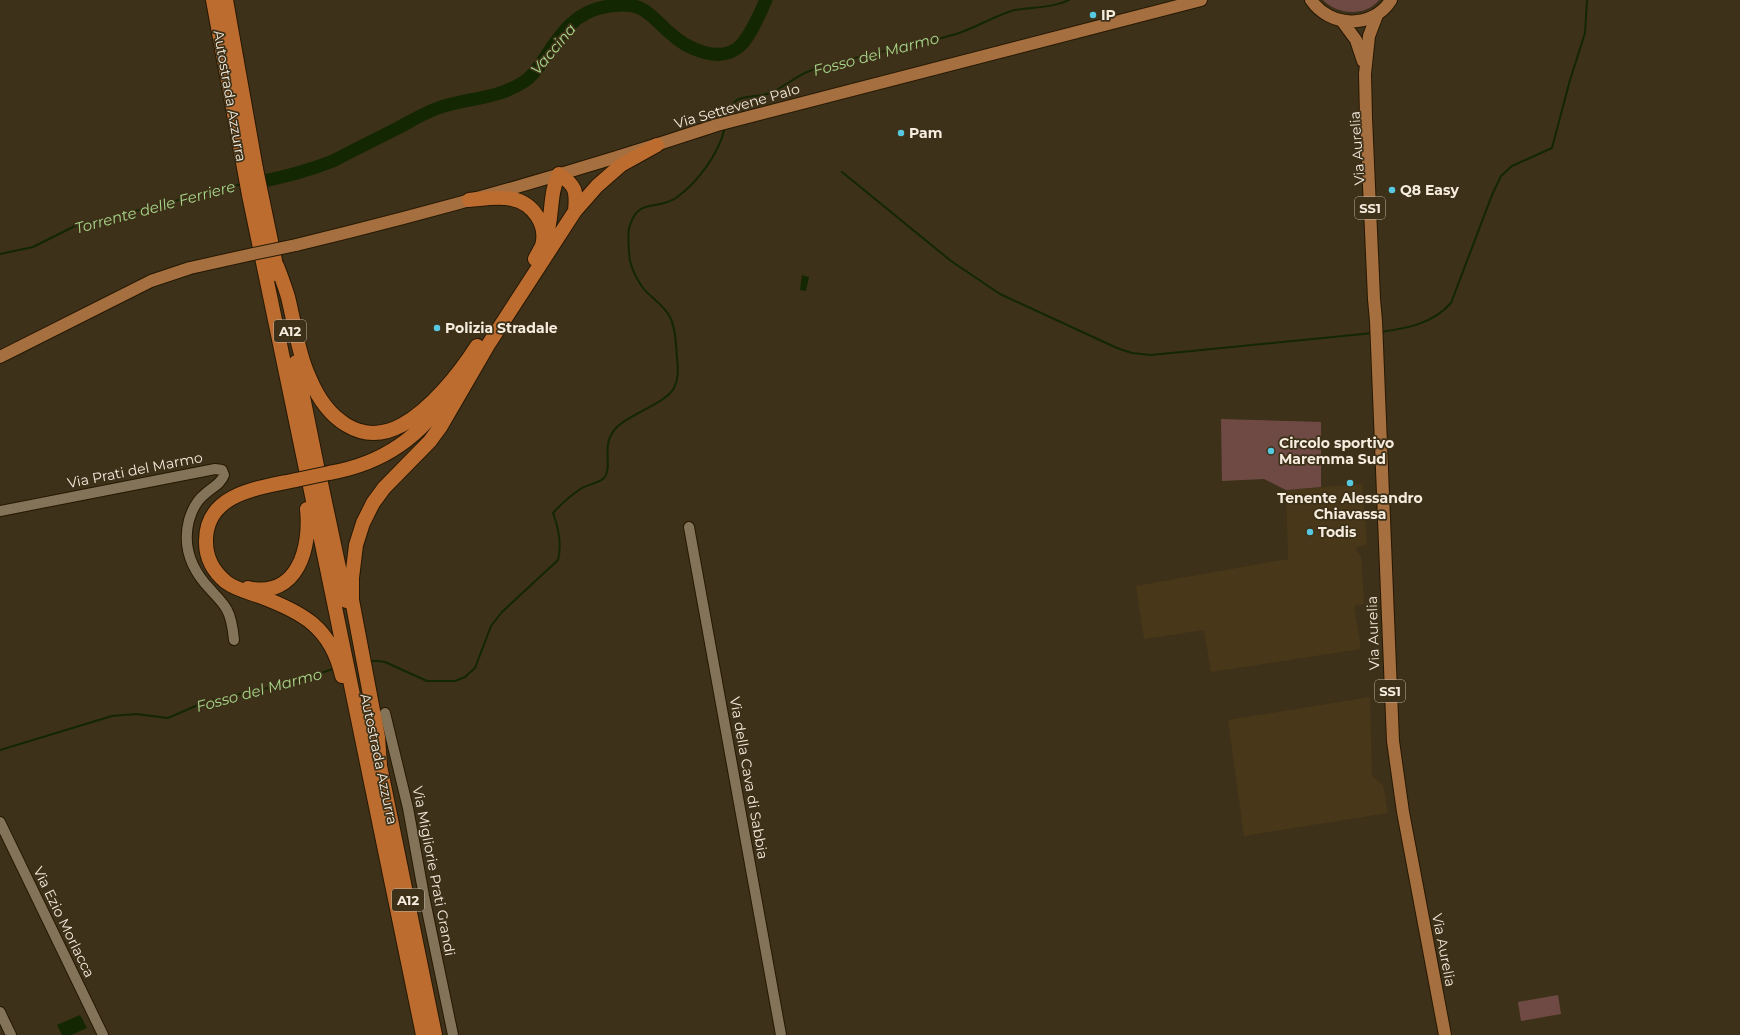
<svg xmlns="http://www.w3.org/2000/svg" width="1740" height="1035" font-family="Montserrat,sans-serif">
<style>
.built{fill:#483718}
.green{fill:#6f4a45}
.water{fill:#122702}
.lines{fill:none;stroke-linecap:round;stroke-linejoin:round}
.stream{stroke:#122702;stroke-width:2}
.river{stroke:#122702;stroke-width:13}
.minor-casing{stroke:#251802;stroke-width:12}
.major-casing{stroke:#251802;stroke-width:14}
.highway-casing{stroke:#251802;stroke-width:16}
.minor{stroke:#827359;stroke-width:10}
.major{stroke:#a56f40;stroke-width:12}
.highway{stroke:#bd6c30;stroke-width:14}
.major-bridge-casing{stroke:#251802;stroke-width:14;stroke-linecap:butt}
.highway-bridge-casing{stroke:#251802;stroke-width:16;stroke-linecap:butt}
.major-bridge{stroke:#a56f40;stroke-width:12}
.highway-bridge{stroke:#bd6c30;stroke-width:14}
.poi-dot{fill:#56c9e1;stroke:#3e3119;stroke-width:1.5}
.labels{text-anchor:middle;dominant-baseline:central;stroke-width:3.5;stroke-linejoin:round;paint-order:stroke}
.shield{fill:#3e3119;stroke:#bfb5a4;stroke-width:1}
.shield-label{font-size:13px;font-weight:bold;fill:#f6eddf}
.poi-label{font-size:14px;font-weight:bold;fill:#f6eddf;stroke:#3e3119;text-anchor:start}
.street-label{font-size:14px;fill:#f6eddf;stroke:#3e3119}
.water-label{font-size:15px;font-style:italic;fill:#a8d78a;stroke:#3e3119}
</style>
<rect width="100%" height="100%" fill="#3e3119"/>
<path class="built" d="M 1362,484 L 1367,544 L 1355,548 L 1361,556 L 1364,604 L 1354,606 L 1361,649 L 1211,672 L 1204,630 L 1144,639 L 1136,586 L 1288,559 L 1286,490 Z
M 1370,697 L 1372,776 L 1383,785 L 1388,813 L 1244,836 L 1228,720 Z"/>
<path class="green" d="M 1323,0 L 1379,0 C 1365,17 1338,15 1323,0 Z
M 1221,419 L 1321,422 L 1321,487 L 1286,490 L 1264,479 L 1222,481 Z
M 1558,995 L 1561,1014 L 1521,1021 L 1518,1002 Z"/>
<path class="water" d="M 802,275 L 809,277 L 806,291 L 800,290 Z
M 80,1015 L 87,1028 L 71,1035 L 62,1035 L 57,1025 Z"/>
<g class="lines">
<path class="stream" d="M 727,117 C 733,92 747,99 767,94 C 783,89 796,75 812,70 C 859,54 909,48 956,34 C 976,28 995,15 1015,10 C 1033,7 1052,8 1069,0
M 842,172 L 951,261 L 1000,294 L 1117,348 L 1132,353 L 1151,355 L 1373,333
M 0,254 L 33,247 L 75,226 L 242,184
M 1381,332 C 1408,328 1432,324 1451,303 L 1492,195 L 1501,176 L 1512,166 L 1552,148 L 1570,80 L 1585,33 L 1587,0
M 368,661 L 378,661 L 385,662 L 427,681 L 455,681 L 465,677 L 475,668 L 491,626 L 502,612 L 558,560 C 562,544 559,529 553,513 C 562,503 571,495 582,488 C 589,484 599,483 604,478 C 614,465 599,445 617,427 C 630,414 666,403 674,388 C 679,378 678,369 677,358 C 676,345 676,329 670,317 C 664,305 651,298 643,288 C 638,281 632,269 630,261 C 629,254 627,231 630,225 C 639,197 657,211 676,198 C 698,182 719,154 725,127
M 0,750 L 112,716 L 136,714 L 168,718 L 207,701 L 291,683 L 333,669"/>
<path class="river" d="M 248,184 C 277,179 305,172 333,161 C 354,150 376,139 398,128 C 411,121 424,113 438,108 C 467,98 499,99 525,81 C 534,75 540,65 546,56 C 561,33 576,12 604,7 C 615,5 627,3 637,7 C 650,11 660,25 670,33 C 687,49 721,65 741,45 C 752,33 759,15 766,0"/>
<g class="minor-casing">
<path id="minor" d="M 0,511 L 215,469 L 222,470 L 224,475 C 221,484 211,488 205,494 C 197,500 192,510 189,520 C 182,547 191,569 210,589 C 216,596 223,602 227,610 C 232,619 233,630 234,640
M 689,527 L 781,1035
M 385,713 L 408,808 L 424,896 L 453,1035
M 0,822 L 103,1035
M 0,1012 L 11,1035"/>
</g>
<g class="major-casing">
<path id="major" d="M 1311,0 C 1330,28 1373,29 1391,0
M 1377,15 L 1369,36 L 1365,74 L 1366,118 L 1374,299 L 1376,321 L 1393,741 L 1403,812 L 1445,1035
M 1342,21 L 1356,40 L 1363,61
M 296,245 C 438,211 578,171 717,125 L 1201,0
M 0,357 L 151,281 L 190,268 L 253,254"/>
</g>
<g class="highway-casing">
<path id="highway" d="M 213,0 L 249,195 L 307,474
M 226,0 L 256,169 L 278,275
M 469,200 C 483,199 498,196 512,199 C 533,203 548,225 542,246 C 540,250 537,255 535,259
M 546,237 C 553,217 549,193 559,174 C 576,186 577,191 575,211
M 277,266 C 281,276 285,287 288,297 C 295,325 298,353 310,379 C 326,417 360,448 402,425 C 431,409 459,374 477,346
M 296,362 L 318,471
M 329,473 C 382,464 423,436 450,390
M 296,480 C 259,488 205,493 206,542 C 206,558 214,572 226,582 C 235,589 248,592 259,596 C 302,612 331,627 342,676
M 321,483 L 346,601
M 310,486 L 423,1035
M 248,588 C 298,599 311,547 307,509
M 378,756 L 435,1035
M 380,765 L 378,737 L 352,600 L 352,578 L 356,545 L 363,523 L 373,503 L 384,488 L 430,441 L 441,426 L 488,345 L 575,211 L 597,186 L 621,165 L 657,145"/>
</g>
<use href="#minor" class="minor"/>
<use href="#major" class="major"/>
<use href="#highway" class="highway"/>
<g class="major-bridge-casing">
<path id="major-bridge" d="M 253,254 L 296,245"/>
</g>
<g class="highway-bridge-casing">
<path id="highway-bridge" d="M 296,480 L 329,473"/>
</g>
<use href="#major-bridge" class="major-bridge"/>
<use href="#highway-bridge" class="highway-bridge"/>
</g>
<g class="poi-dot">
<circle cx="1093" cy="15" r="4"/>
<circle cx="901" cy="133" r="4"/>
<circle cx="1392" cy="190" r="4"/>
<circle cx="437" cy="328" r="4"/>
<circle cx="1271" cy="451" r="4"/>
<circle cx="1350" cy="483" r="4"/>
<circle cx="1310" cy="532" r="4"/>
</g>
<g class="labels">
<g class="shield">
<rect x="1355" y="197" width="30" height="22" rx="3"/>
<rect x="274" y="320" width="32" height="22" rx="3"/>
<rect x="1375" y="680" width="30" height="22" rx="3"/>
<rect x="392" y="889" width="32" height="22" rx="3"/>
</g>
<g class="shield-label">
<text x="1370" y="208">SS1</text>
<text x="290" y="331">A12</text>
<text x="1390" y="691">SS1</text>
<text x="408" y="900">A12</text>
</g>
<g class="poi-label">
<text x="1101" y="15">IP</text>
<text x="909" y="133">Pam</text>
<text x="1400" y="190">Q8 Easy</text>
<text x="445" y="328">Polizia Stradale</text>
<text x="1279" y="443">Circolo sportivo<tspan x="1279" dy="16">Maremma Sud</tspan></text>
<text x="1350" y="498" text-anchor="middle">Tenente Alessandro<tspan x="1350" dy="16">Chiavassa</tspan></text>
<text x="1318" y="532">Todis</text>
</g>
<g class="street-label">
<text transform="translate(230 96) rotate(80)">Autostrada Azzurra</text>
<text transform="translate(737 106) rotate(-16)">Via Settevene Palo</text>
<text transform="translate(1357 148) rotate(-94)">Via Aurelia</text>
<text transform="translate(135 470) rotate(-11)">Via Prati del Marmo</text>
<text transform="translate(1373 633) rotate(-92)">Via Aurelia</text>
<text transform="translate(379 759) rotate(78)">Autostrada Azzurra</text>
<text transform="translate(749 778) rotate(80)">Via della Cava di Sabbia</text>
<text transform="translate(434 871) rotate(79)">Via Migliorie Prati Grandi</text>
<text transform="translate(64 922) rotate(64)">Via Ezio Morlacca</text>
<text transform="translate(1444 950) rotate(79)">Via Aurelia</text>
</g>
<g class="water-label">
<text transform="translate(553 49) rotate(-50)">Vaccina</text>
<text transform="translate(876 54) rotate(-15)">Fosso del Marmo</text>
<text transform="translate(155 207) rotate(-15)">Torrente delle Ferriere</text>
<text transform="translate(259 690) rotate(-15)">Fosso del Marmo</text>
</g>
</g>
</svg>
